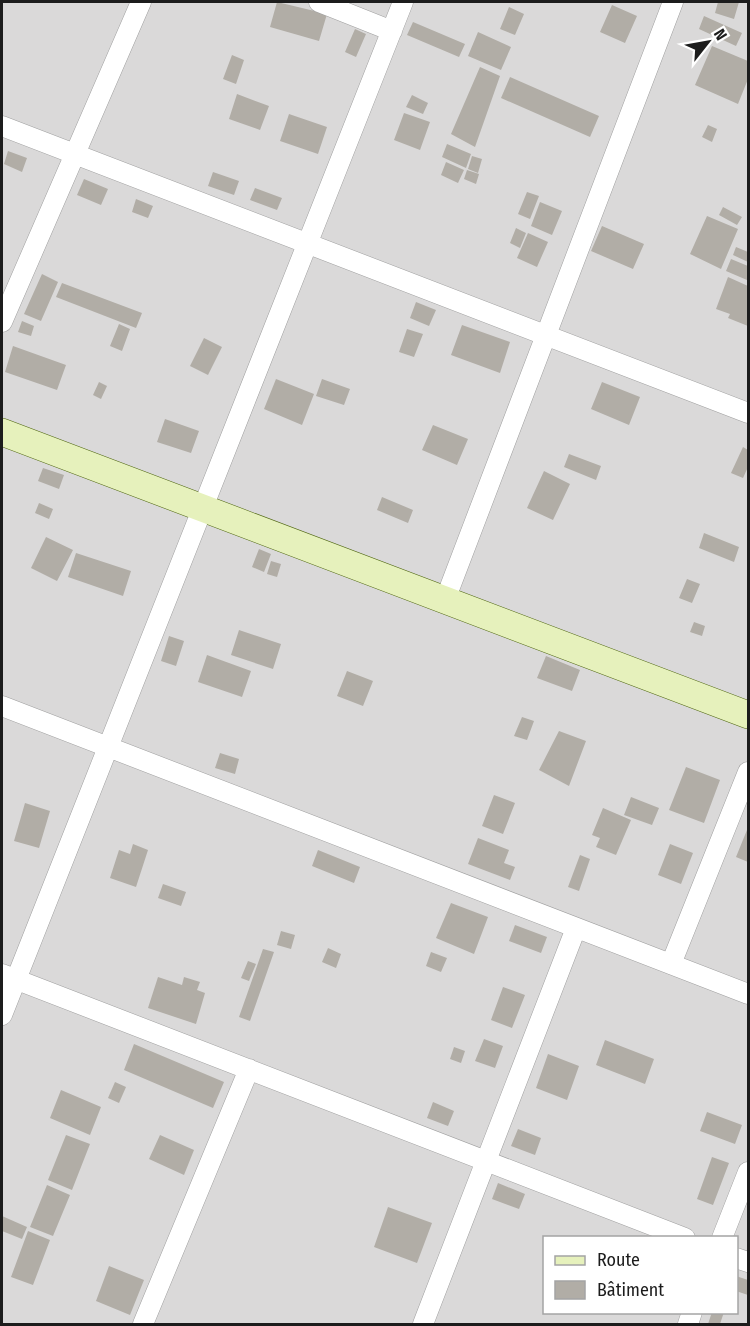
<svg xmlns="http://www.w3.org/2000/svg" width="750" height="1326" font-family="'Fira Sans Condensed',sans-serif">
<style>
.residential{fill:#dad9d9;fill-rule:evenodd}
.building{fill:#b1ada6}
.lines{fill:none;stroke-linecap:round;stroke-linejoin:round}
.minor-casing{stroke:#a0a0a0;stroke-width:21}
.secondary-casing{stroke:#4f6611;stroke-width:28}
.minor{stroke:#fff;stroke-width:20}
.secondary{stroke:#e6f1bc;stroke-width:27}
</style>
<rect width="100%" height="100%" fill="#ecebe3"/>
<path class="residential" d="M 2,2 L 748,2 L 748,1324 L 2,1324 ZM 544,1238 L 736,1238 L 736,1312 L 544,1312 Z"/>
<path class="building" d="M 277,2 L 327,14 L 319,41 L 270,27 Z
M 718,2 L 739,2 L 734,19 L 715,13 Z
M 612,5 L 637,16 L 625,43 L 600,32 Z
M 509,7 L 524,14 L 515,35 L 500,29 Z
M 704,16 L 742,33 L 736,46 L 699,29 Z
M 413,22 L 465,44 L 459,57 L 407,35 Z
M 355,29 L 366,34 L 356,57 L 345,52 Z
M 478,32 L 511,47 L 501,70 L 468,56 Z
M 712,46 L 748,61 L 748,79 L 738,104 L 695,85 Z
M 232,55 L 244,60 L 236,84 L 223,79 Z
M 480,67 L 500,76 L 475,147 L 451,134 Z
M 510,77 L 599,116 L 590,137 L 501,98 Z
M 237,94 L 269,106 L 260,130 L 229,119 Z
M 412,95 L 428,103 L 423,114 L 406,107 Z
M 404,113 L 430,122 L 420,150 L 394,140 Z
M 289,114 L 327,127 L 318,154 L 280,141 Z
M 708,125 L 717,129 L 712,142 L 702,137 Z
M 447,144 L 471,154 L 466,168 L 442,157 Z
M 8,151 L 27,158 L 22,172 L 4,164 Z
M 472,156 L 482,159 L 478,173 L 468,169 Z
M 446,162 L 464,170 L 458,183 L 441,175 Z
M 467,170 L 479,174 L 476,184 L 464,179 Z
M 213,172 L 239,181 L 234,195 L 208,186 Z
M 84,179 L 108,189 L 101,205 L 77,195 Z
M 255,188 L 282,198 L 277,210 L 250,200 Z
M 527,192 L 539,196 L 530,219 L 518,214 Z
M 136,199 L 153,206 L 148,218 L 132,212 Z
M 540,202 L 562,211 L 552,235 L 531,226 Z
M 723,207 L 742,217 L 737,225 L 719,215 Z
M 707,216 L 738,229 L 721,269 L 690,254 Z
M 602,226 L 644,244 L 633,269 L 591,251 Z
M 516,228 L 526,233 L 520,248 L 510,243 Z
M 528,233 L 548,242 L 537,267 L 517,258 Z
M 736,247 L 748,252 L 748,262 L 733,255 Z
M 731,259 L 748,266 L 747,280 L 726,271 Z
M 42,274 L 58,282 L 41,321 L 24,314 Z
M 728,277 L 748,286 L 748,326 L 728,318 L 730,314 L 716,309 Z
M 62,283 L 142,313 L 136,328 L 56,297 Z
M 416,302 L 436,310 L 429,326 L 410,318 Z
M 22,321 L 34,326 L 31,336 L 18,332 Z
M 119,324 L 130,329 L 122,351 L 110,346 Z
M 462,325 L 510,342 L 500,373 L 451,355 Z
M 407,329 L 423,334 L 414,357 L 399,352 Z
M 204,338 L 222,347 L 208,375 L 190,366 Z
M 13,346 L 66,365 L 57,390 L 5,372 Z
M 276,379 L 314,394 L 302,425 L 264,409 Z
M 322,379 L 350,389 L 344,405 L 316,396 Z
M 99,382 L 107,386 L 101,399 L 93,395 Z
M 602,382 L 640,397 L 629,425 L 591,409 Z
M 165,419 L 199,431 L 191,453 L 157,442 Z
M 433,425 L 468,439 L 457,465 L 422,450 Z
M 743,447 L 748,450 L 748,467 L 743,478 L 731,473 Z
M 569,454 L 601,466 L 596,480 L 564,467 Z
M 43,468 L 64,475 L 59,489 L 38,481 Z
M 544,471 L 570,484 L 553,520 L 527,508 Z
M 382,497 L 413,510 L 408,523 L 377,510 Z
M 39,503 L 53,509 L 49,519 L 35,513 Z
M 704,533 L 739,547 L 734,562 L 699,548 Z
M 46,537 L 73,550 L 57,581 L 31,568 Z
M 259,549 L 271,554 L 264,572 L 252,567 Z
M 76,553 L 131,571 L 123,596 L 68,577 Z
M 271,561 L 281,564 L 277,577 L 267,574 Z
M 687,579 L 700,584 L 692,603 L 679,598 Z
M 694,622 L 705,626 L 702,636 L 690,632 Z
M 239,630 L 281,644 L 273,669 L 231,655 Z
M 169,636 L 184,641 L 176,666 L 161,661 Z
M 207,655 L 251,671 L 242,697 L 198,682 Z
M 546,656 L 580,670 L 572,691 L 537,678 Z
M 347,671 L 373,681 L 363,706 L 337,696 Z
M 522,717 L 534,721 L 527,740 L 514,736 Z
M 559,731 L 586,741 L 569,786 L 539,770 Z
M 220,753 L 239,759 L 235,774 L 215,768 Z
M 686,767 L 720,780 L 704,823 L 669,810 Z
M 494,795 L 515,803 L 503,834 L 482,826 Z
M 631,797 L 659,808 L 652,825 L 624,815 Z
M 25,803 L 50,811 L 39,848 L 14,841 Z
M 603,808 L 631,820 L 616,855 L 596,847 L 600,838 L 592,835 Z
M 747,830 L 748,831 L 748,862 L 736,857 Z
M 478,838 L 509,850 L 504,863 L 515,867 L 510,880 L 468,864 Z
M 133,844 L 148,850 L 136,887 L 110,878 L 119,850 L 130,854 Z
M 670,844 L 693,853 L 681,884 L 658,875 Z
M 318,850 L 360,867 L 354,883 L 312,866 Z
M 580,855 L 590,859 L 579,891 L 568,887 Z
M 163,884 L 186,892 L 181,906 L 158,898 Z
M 451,903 L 488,917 L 474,954 L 436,938 Z
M 515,925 L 547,937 L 541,953 L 509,941 Z
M 281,931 L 295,935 L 291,949 L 277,945 Z
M 328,948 L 341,954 L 336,968 L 322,962 Z
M 263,949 L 274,952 L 250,1021 L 239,1017 Z
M 431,952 L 447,958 L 441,972 L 426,966 Z
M 248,961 L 256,964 L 249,981 L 241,978 Z
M 158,977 L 182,985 L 184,977 L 200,982 L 197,990 L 205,993 L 196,1024 L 148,1008 Z
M 503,987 L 525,995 L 512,1028 L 491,1020 Z
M 484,1039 L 503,1046 L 495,1068 L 475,1061 Z
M 605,1040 L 654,1059 L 645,1084 L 596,1065 Z
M 134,1044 L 224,1082 L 213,1108 L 124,1070 Z
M 454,1047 L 465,1051 L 461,1063 L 450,1059 Z
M 548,1054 L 579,1066 L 567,1100 L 536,1088 Z
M 115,1082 L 126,1087 L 119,1103 L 108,1098 Z
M 61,1090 L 101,1107 L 90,1135 L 50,1118 Z
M 433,1102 L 454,1111 L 448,1126 L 427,1118 Z
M 707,1112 L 742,1125 L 735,1144 L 700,1131 Z
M 518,1129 L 541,1138 L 535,1155 L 511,1146 Z
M 66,1135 L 90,1144 L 72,1190 L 48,1180 Z
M 160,1135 L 194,1150 L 184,1175 L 149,1159 Z
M 712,1157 L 729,1163 L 713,1205 L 697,1199 Z
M 498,1183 L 525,1194 L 519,1209 L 492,1199 Z
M 47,1185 L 70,1195 L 53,1236 L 30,1227 Z
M 388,1207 L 432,1223 L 417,1263 L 374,1247 Z
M 2,1216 L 27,1227 L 22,1239 L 2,1231 Z
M 28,1231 L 50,1240 L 33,1285 L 11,1277 Z
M 109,1266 L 144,1280 L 130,1315 L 96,1301 Z
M 736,1276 L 748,1280 L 748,1295 L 736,1291 Z
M 712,1312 L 724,1312 L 720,1324 L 708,1324 Z"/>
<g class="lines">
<g class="minor-casing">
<path id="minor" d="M 319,2 L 392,31
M 2,126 L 748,413
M 2,322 L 141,2
M 445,600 L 673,2
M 2,706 L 748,994
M 671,964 L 748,772
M 2,974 L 685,1238
M 2,1015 L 403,2
M 722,1238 L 748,1172
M 736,1258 L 748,1262
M 143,1324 L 249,1069
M 423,1324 L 576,928
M 688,1324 L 692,1312"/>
</g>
<g class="secondary-casing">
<path id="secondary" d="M 2,432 L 748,715"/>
</g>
<use href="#minor" class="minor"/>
<use href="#secondary" class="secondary"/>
</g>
<rect width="750" height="1326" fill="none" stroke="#1c1c1c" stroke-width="6"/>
<rect x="543" y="1236" width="195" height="78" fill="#ffffff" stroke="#a4a4a4" stroke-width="1.5"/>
<rect x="555" y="1256" width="30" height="9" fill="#e6f1bc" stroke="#a4a4a4" stroke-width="1.5"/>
<text x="597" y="1266" font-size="18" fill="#1c1c1c">Route</text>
<rect x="555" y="1281" width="30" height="18" fill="#b1ada6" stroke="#a4a4a4" stroke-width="1.5"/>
<text x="597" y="1296" font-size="18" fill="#1c1c1c">Bâtiment</text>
<g transform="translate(708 42) rotate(59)" stroke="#ffffff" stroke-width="4.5" paint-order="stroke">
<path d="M0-4.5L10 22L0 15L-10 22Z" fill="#1c1c1c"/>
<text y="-9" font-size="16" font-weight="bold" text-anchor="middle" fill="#1c1c1c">N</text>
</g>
</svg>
